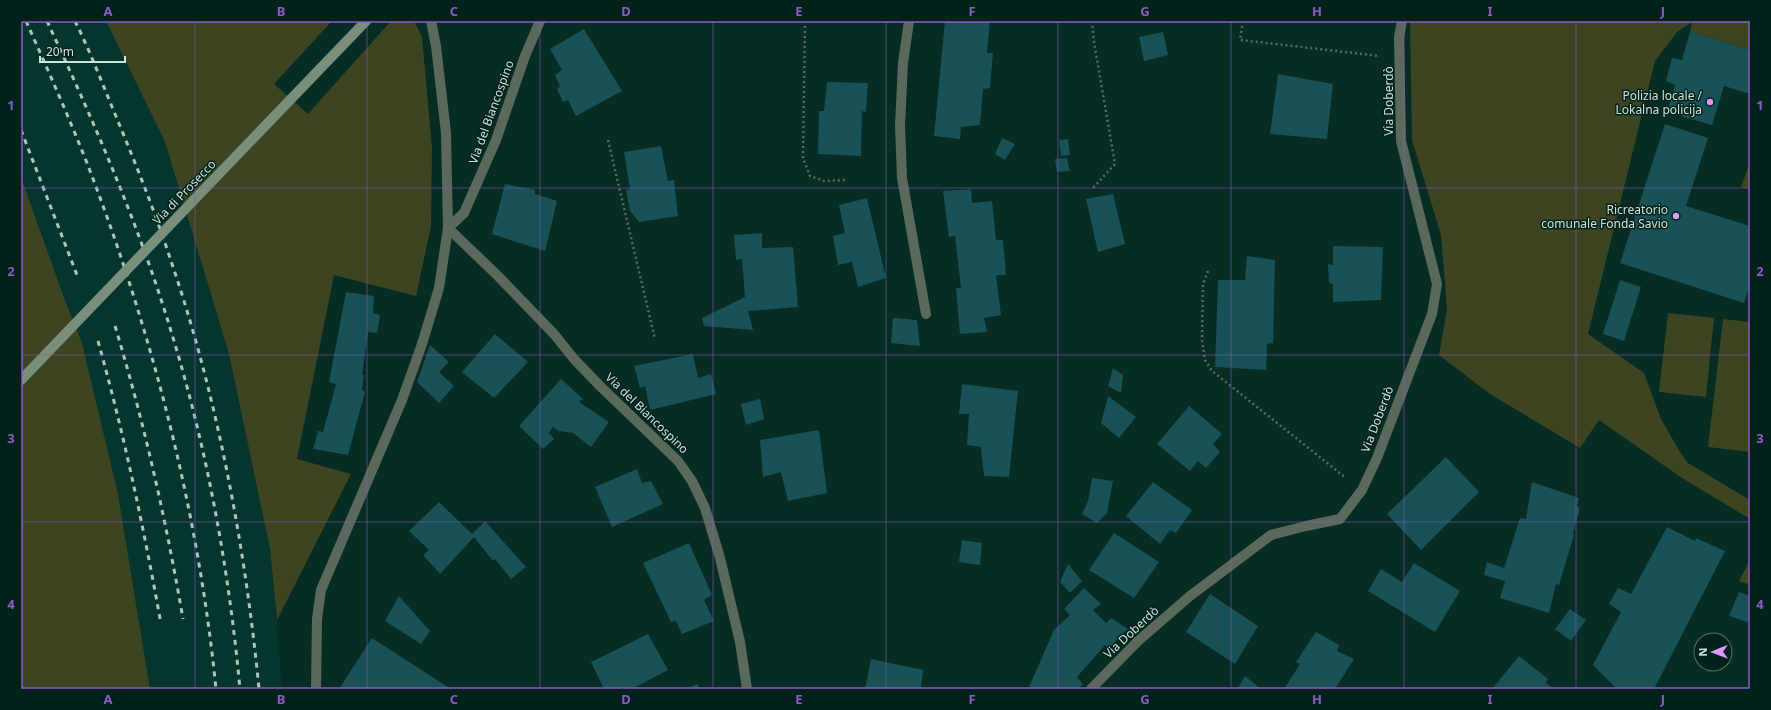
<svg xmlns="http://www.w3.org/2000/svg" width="1771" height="710" font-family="'Noto Sans',sans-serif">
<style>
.built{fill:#04362d}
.green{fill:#3c4421}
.building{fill:#185156}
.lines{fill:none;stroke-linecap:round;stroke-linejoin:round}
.path{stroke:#4f6e66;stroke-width:2.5;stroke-dasharray:2 3;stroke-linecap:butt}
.lane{stroke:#5b695c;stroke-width:10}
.street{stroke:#5b695c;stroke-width:10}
.secondary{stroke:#798f7b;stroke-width:10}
.rail{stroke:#aec4be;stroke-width:3;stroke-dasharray:5 5;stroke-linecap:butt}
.secondary-bridge{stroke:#798f7b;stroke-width:10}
.grid{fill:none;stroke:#905ac6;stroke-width:1;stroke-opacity:0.55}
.poi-dot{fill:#da9af6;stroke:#00221a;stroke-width:1.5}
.labels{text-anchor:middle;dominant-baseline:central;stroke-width:3;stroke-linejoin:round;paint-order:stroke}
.poi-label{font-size:12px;fill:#cfe2dc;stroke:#00221a;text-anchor:end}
.street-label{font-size:12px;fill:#cfe2dc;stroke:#00221a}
.neatline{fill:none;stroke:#905ac6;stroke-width:1.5}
.grid-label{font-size:13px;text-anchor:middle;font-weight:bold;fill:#905ac6}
</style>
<rect width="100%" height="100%" fill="#072c24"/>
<path class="built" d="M 21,21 L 106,21 L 165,142 L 229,354 L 270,549 L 282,689 L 150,689 L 118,494 L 82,343 L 63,295 L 21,177 Z"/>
<path class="green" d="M 106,21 L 332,21 L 274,84 L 308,114 L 391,21 L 414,21 L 422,37 L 432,148 L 431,226 L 416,296 L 334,275 L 297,459 L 351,474 L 277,620 L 270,549 L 229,354 L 165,142 Z
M 1410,21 L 1750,21 L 1750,50 L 1690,32 L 1692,22 L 1677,32 L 1655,61 L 1588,334 L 1644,373 L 1661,419 L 1680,452 L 1688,463 L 1750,500 L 1750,519 L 1682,478 L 1599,420 L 1580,448 L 1490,394 L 1439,355 L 1447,309 L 1441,235 L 1412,140 Z
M 1750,162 L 1750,189 L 1741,187 Z
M 21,177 L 63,295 L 82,343 L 118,494 L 150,689 L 21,689 Z
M 1668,313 L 1714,318 L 1706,397 L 1659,392 Z
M 1723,319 L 1750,322 L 1750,452 L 1708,447 Z
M 1750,560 L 1750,585 L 1739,581 Z"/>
<path class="building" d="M 945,21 L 990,21 L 987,53 L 993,53 L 990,88 L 983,89 L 980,125 L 961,127 L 960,139 L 934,136 Z
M 584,29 L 622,91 L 576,116 L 568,100 L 563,102 L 557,89 L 560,86 L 555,75 L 562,70 L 550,49 Z
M 1163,32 L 1168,55 L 1144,61 L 1139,37 Z
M 1690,32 L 1750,50 L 1750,94 L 1724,86 L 1712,125 L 1667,112 L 1675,85 L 1666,81 L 1672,58 L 1682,60 Z
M 1278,74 L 1333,84 L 1327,139 L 1270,134 Z
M 827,82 L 868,83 L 866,112 L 862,111 L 861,156 L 818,154 L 819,111 L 824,111 Z
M 1665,124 L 1708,138 L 1686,206 L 1750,226 L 1750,285 L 1744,303 L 1620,263 Z
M 1002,138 L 1015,144 L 1005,160 L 995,154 Z
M 1068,139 L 1070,155 L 1061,156 L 1059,140 Z
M 661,146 L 668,181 L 674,180 L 678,216 L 639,222 L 630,211 L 626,190 L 630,189 L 624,152 Z
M 1067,158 L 1070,171 L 1057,172 L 1055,159 Z
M 505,184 L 535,190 L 535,194 L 557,201 L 545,251 L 492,234 Z
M 971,189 L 972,203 L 992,201 L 996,240 L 1003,240 L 1006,275 L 996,275 L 1001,315 L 984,318 L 987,332 L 960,334 L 956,288 L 961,288 L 955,236 L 949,237 L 943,191 Z
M 1113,194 L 1125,244 L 1098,252 L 1086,199 Z
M 867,198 L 886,278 L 858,287 L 852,262 L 838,265 L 833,236 L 845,233 L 839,205 Z
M 762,233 L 762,248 L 793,247 L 798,307 L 748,311 L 753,330 L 704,326 L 702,318 L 745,297 L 742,259 L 736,260 L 734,235 Z
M 1333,246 L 1383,247 L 1381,300 L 1333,302 L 1333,284 L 1329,283 L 1328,264 L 1333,265 Z
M 1247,256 L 1275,260 L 1273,343 L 1267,344 L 1266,370 L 1215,367 L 1218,280 L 1245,280 Z
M 1620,280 L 1641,287 L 1624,341 L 1603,334 Z
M 346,292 L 374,296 L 373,313 L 380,315 L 377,333 L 368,332 L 362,375 L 364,375 L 362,390 L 365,392 L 348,455 L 313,449 L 318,431 L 323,432 L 336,384 L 329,382 Z
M 893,318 L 917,320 L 920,346 L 891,343 Z
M 495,334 L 528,362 L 494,398 L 462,372 Z
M 430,345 L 449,362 L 439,372 L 454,386 L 439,403 L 417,382 Z
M 693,354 L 698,378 L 711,374 L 716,394 L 650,410 L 645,386 L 640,388 L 634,366 Z
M 1113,368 L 1123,375 L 1121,393 L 1108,386 Z
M 561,379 L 583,399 L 579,402 L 609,422 L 591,447 L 573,433 L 559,431 L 553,427 L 549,433 L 554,439 L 543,449 L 519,426 Z
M 962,384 L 1018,391 L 1009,477 L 984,476 L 981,447 L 967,445 L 969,414 L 959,414 Z
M 1108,396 L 1136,417 L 1119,438 L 1101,423 Z
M 760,399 L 764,419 L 746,425 L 741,404 Z
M 1189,406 L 1222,434 L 1213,444 L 1220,452 L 1206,468 L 1198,461 L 1190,471 L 1157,444 Z
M 819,430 L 827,493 L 788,501 L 781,472 L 763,477 L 760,440 Z
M 1446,457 L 1479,492 L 1421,550 L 1387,514 Z
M 637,469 L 642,483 L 651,481 L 663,504 L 612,527 L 595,487 Z
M 1092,478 L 1113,481 L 1107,513 L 1097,523 L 1082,514 L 1088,501 Z
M 1153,482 L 1192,510 L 1176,533 L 1170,530 L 1160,544 L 1126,516 Z
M 1532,482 L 1579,498 L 1577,506 L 1580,508 L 1573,534 L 1574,535 L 1559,585 L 1556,584 L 1549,613 L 1500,598 L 1505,581 L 1484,575 L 1487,562 L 1504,568 L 1520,518 L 1526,519 Z
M 439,502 L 472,534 L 485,521 L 526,567 L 511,579 L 495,559 L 493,561 L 474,537 L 440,574 L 423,555 L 429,550 L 409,531 Z
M 1667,527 L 1695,541 L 1696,538 L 1725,551 L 1654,689 L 1617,689 L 1593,665 L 1621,612 L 1609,604 L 1618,588 L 1631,594 Z
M 1114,533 L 1159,562 L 1134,598 L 1089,570 Z
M 962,540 L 982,543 L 980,565 L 959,562 Z
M 689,543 L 712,595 L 704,600 L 714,621 L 682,634 L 676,621 L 671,622 L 643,563 Z
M 1414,563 L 1460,591 L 1435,632 L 1368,591 L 1381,569 L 1402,582 Z
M 1068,564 L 1082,581 L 1070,593 L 1060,582 Z
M 1084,588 L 1101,604 L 1093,610 L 1106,623 L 1111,618 L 1128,629 L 1108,649 L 1105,645 L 1077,677 L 1083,684 L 1078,689 L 1028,689 L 1054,630 L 1070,615 L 1064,609 Z
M 1739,592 L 1750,596 L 1750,623 L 1729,616 Z
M 1210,594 L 1258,626 L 1235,664 L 1186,632 Z
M 399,596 L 430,631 L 421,644 L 385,621 Z
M 1570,609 L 1586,620 L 1571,641 L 1555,629 Z
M 1316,632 L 1339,645 L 1337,651 L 1354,659 L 1335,689 L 1284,689 L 1300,664 L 1296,662 Z
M 648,634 L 668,670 L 632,689 L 604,689 L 591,662 Z
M 372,638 L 451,689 L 339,689 Z
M 1519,656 L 1548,679 L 1546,683 L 1554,689 L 1492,689 Z
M 871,659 L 923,670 L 921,689 L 865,689 Z
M 1245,676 L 1261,689 L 1238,688 Z
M 697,684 L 701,689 L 687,689 Z"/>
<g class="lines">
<path class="path" d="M 805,21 L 803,158 L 810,176 L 824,181 L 847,180
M 1092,21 L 1094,42 L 1115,164 L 1093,188
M 1243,21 L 1240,40 L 1380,56
M 608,140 L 655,339
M 1208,271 L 1203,284 L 1202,340 L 1205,360 L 1212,371 L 1346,478"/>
<path class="lane" d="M 909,21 L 903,63 L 900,125 L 902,178 L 926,314"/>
<path class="street" d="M 540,21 L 525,56 L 496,140 L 464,213 L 448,228 L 498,276 L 554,334 L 574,359 L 601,387 L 678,461 L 692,481 L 705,508 L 720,558 L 740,642 L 747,689
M 316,689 L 317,619 L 321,590 L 402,400 L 422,344 L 439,288 L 448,228 L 446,133 L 436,46 L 431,21
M 1091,689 L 1138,641 L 1190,596 L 1271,535 L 1306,526 L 1340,519 L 1362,490 L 1377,458 L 1432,314 L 1437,284 L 1401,141 L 1399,37 L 1402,21"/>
<path class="secondary" d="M 290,100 L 366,21"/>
<path class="rail" d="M 26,21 C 47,68 68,115 87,163 C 152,332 198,509 216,689
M 47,21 C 95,124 142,232 174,341 C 208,454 229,571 240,689
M 75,21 C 90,51 102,83 115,114 C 135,162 154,209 170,258 C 217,395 245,545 259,689
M 21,130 L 77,275
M 115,326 C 144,422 166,520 183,619
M 98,341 C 124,434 144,529 161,624"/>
<path class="secondary-bridge" d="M 21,380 L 290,100"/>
</g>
<path class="grid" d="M 195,21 L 195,689M 367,21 L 367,689M 540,21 L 540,689M 713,21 L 713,689M 886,21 L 886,689M 1058,21 L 1058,689M 1231,21 L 1231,689M 1404,21 L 1404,689M 1576,21 L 1576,689M 21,188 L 1750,188M 21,355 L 1750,355M 21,522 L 1750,522"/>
<g class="poi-dot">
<circle cx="1710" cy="102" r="4"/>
<circle cx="1676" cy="216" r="4"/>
</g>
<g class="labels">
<g class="poi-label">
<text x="1702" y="95">Polizia locale /<tspan x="1702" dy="14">Lokalna policija</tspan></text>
<text x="1668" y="209">Ricreatorio<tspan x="1668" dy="14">comunale Fonda Savio</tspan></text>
</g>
<g class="street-label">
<text transform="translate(1388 101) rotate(-90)">Via Doberdò</text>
<text transform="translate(491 112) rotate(-70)">Via del Biancospino</text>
<text transform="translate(184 192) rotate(-46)">Via di Prosecco</text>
<text transform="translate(647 413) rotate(44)">Via del Biancospino</text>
<text transform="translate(1377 419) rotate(-69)">Via Doberdò</text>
<text transform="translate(1131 632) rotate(-43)">Via Doberdò</text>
</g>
</g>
<rect width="1771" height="710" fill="none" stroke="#00221a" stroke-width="44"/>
<g transform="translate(1713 652) rotate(269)"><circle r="19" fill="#00221a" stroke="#536f68"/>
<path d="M0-3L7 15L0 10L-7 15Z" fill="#da9af6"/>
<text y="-6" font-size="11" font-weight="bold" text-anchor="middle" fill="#cfe2dc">N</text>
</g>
<path d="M40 56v6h85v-6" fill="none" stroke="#cfe2dc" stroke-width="2"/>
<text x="46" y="56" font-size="12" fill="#cfe2dc" stroke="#00221a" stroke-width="3" paint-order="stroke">20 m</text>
<rect x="22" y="22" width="1727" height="666" class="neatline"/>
<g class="grid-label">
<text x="108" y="16">A</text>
<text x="281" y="16">B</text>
<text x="454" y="16">C</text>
<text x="626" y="16">D</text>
<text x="799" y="16">E</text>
<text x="972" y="16">F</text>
<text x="1145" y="16">G</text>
<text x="1317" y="16">H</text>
<text x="1490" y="16">I</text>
<text x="1663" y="16">J</text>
<text x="11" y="110">1</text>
<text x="1760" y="110">1</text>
<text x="11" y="276">2</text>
<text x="1760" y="276">2</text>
<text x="11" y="443">3</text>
<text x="1760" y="443">3</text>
<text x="11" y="609">4</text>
<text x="1760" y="609">4</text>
<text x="108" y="704">A</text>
<text x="281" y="704">B</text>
<text x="454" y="704">C</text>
<text x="626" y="704">D</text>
<text x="799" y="704">E</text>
<text x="972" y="704">F</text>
<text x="1145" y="704">G</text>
<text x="1317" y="704">H</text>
<text x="1490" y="704">I</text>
<text x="1663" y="704">J</text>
</g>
</svg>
